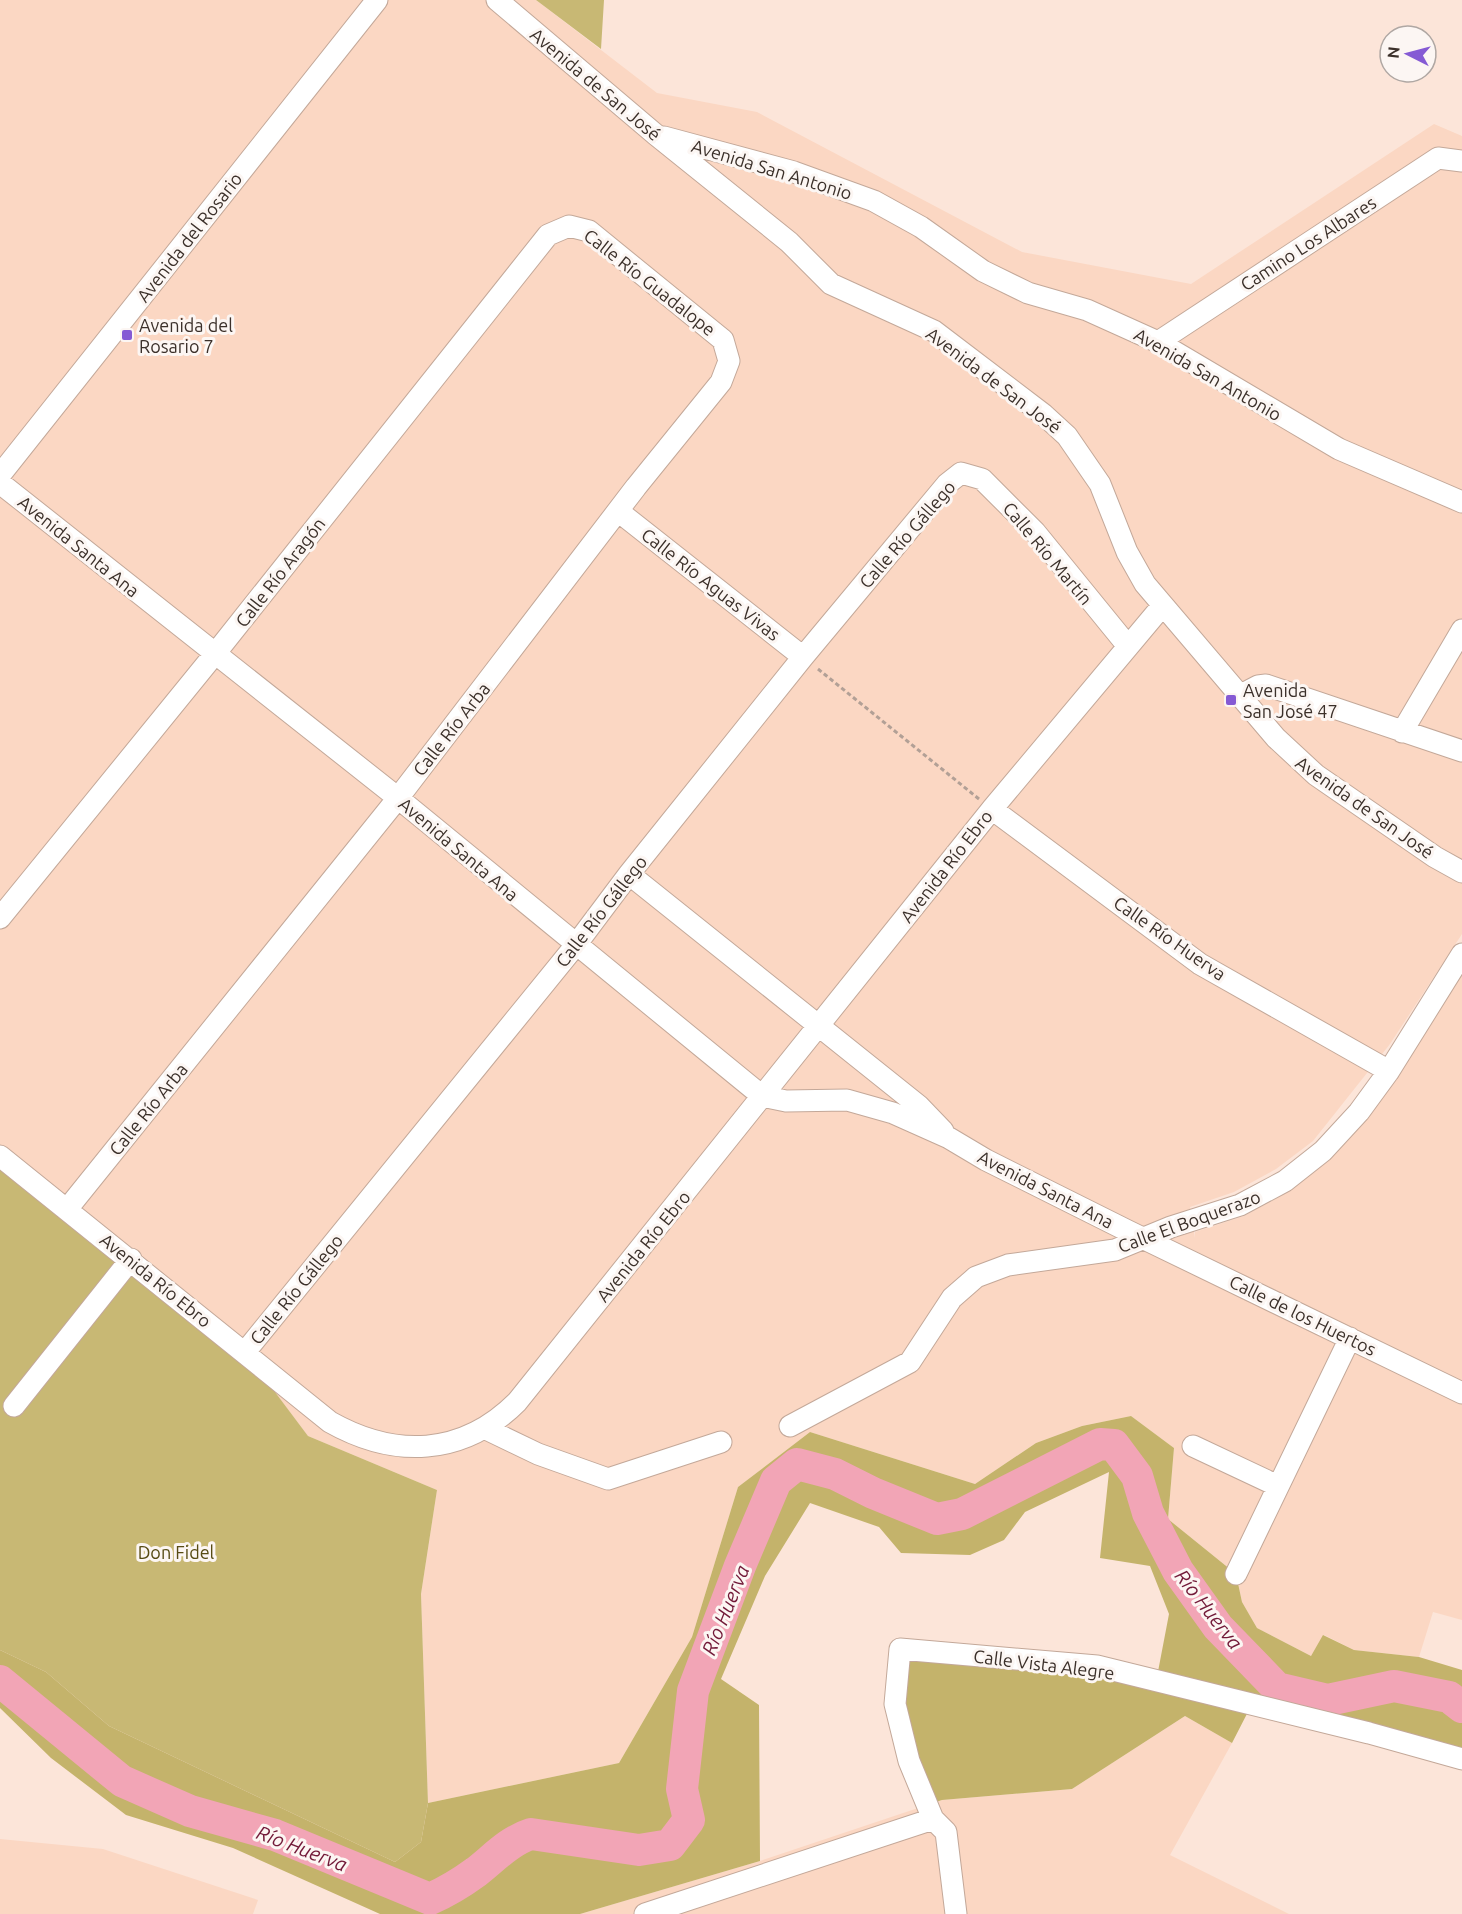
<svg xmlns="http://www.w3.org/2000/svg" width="1462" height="1914" font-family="Ubuntu,sans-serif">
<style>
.built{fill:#fbd7c3}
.green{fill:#c8b874}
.forest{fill:#c4b36b}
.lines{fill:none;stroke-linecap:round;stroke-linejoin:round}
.river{stroke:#f2a5b6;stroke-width:32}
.minor-casing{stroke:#c3a899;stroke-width:23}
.path{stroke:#b2a096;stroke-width:3;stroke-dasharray:4.5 3;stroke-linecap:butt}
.minor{stroke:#fff;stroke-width:21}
.poi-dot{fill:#855ad4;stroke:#fcf6f3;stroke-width:2}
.labels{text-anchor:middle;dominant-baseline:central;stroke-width:6;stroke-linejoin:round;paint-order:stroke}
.street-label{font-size:18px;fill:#3b302a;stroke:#fcf6f3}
.poi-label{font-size:18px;fill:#3b302a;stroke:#fcf6f3;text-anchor:start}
.park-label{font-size:18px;fill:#574b13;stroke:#fcf6f3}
.water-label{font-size:20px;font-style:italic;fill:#721938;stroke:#fcf6f3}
</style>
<rect width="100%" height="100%" fill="#fce5d9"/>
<path class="built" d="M 0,0 L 536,0 L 657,93 L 757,112 L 1022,252 L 1191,284 L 1434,124 L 1462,136 L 1462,934 L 1390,1044 L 1313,1141 L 1276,1169 L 1234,1192 L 1190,1207 L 1195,1238 L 1195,1232 L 1244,1216 L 1291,1190 L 1462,969 L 1462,1620 L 1433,1612 L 1419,1657 L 1354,1650 L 1324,1635 L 1311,1656 L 1257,1628 L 1242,1602 L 1236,1574 L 1168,1519 L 1174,1448 L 1131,1416 L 1082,1426 L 1036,1443 L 975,1484 L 810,1432 L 738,1487 L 692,1637 L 619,1763 L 428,1803 L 421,1594 L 437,1490 L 308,1436 L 245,1352 L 0,1160 Z
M 1185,1716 L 1232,1743 L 1170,1855 L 1289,1914 L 580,1914 L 760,1861 L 942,1800 L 1072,1789 Z
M 0,1839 L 103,1849 L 258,1900 L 253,1914 L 0,1914 Z"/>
<path class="green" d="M 536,0 L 604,0 L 601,49 Z
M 0,1157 L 245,1352 L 308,1436 L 437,1490 L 421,1594 L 428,1803 L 421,1842 L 395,1862 L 109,1726 L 46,1672 L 0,1650 Z"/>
<path class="forest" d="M 1131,1416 L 1174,1448 L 1168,1519 L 1236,1574 L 1242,1602 L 1257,1628 L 1311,1656 L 1323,1635 L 1354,1650 L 1419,1657 L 1462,1670 L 1462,1759 L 1251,1706 L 1232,1743 L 1185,1716 L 1072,1789 L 942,1800 L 927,1805 L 909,1761 L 900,1649 L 1156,1682 L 1169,1614 L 1150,1566 L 1100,1558 L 1109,1472 L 1025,1512 L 1004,1540 L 970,1555 L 901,1553 L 879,1527 L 810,1503 L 765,1576 L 721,1679 L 759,1705 L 760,1861 L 580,1914 L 380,1914 L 233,1848 L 126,1815 L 51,1758 L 0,1708 L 0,1650 L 46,1672 L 109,1726 L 395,1862 L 421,1842 L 428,1803 L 619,1763 L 692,1637 L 738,1487 L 810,1432 L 975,1484 L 1036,1443 L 1082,1426 Z"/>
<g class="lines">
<path class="river" d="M 0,1681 L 122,1781 L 190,1811 L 275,1835 L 430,1899 C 446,1892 461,1883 476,1872 C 494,1858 509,1841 531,1834 L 639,1850 L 670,1845 L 689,1820 L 682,1789 L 693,1691 L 740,1566 L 776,1481 L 797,1464 L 835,1474 L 873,1493 L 937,1519 L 962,1514 L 1100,1444 L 1114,1445 L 1137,1476 L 1148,1513 L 1178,1571 L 1218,1627 L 1277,1688 L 1328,1700 L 1394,1686 L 1449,1697 L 1462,1707"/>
<g class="minor-casing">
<path id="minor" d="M 497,0 L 655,134 L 789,242 L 831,284 L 934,331 L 1043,414 L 1067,436 L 1100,484 L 1127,552 L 1145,584 L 1276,738 L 1316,775 L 1435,857 L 1462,872
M 664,137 L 794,172 L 874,201 L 921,227 L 983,271 L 1028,293 L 1087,310 L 1158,342 L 1339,449 L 1462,502
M 1158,342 L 1438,158 L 1462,161
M 0,475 L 377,0
M 0,483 L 398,798 L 762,1096 L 786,1101 L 847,1100 L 893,1113 L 949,1138 L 986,1160 L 1128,1231 L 1462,1393
M 618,511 L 803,657
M 1239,696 L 1258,686 L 1266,685 L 1462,751
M 1402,732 L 1462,630
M 992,809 L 1200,964 L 1389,1071
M 629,874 L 919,1106 L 943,1131
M 0,918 L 222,645 L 548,235 L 569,226 L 589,231 L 723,340 L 729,361 L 721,382 L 636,487 L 398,798 L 68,1208
M 0,1156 L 330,1422 C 394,1458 462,1457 517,1402 L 992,809 L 1163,605
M 245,1352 L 575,946 L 629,874 L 803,657 L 947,484 L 961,473 L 982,479 L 1035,532 L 1127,645
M 14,1406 L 131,1259
M 790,1426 L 910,1362 L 952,1298 L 976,1277 L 1008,1265 L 1115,1250 L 1171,1227 L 1240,1205 L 1285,1181 L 1323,1151 L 1359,1112 L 1389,1071 L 1462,954
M 484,1428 L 538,1454 L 608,1479 L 721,1442
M 1193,1446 L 1278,1486
M 1236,1574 L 1350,1338
M 933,1819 L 909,1761 L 895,1704 L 900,1649 L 1097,1666 L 1369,1733 L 1462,1759
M 645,1914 L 933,1819 L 946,1832 L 956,1914"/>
</g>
<path class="path" d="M 818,669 L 979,799"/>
<use href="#minor" class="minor"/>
</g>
<g class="poi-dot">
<rect x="121" y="329" width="12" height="12" rx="3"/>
<rect x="1225" y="694" width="12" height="12" rx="3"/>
</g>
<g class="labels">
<g class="street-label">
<text transform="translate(596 84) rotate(40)">Avenida de San José</text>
<text transform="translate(772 169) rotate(17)">Avenida San Antonio</text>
<text transform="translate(189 237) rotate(-52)">Avenida del Rosario</text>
<text transform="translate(1308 243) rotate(-33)">Camino Los Albares</text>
<text transform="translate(650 282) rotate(38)">Calle Río Guadalope</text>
<text transform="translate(1208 374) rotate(30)">Avenida San Antonio</text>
<text transform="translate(994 380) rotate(37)">Avenida de San José</text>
<text transform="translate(907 534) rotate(-49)">Calle Río Gállego</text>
<text transform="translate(79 546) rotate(39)">Avenida Santa Ana</text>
<text transform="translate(1048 553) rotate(50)">Calle Río Martín</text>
<text transform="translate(280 572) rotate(-52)">Calle Río Aragón</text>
<text transform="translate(711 584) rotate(38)">Calle Río Aguas Vivas</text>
<text transform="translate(451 729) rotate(-52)">Calle Río Arba</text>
<text transform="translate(1365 807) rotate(35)">Avenida de San José</text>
<text transform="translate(459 849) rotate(40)">Avenida Santa Ana</text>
<text transform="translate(946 866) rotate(-52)">Avenida Río Ebro</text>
<text transform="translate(601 911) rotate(-52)">Calle Río Gállego</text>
<text transform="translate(1170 938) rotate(35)">Calle Río Huerva</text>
<text transform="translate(148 1109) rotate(-51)">Calle Río Arba</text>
<text transform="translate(1046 1189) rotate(27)">Avenida Santa Ana</text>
<text transform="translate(1189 1221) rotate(-20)">Calle El Boquerazo</text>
<text transform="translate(643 1246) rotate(-51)">Avenida Río Ebro</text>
<text transform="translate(156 1280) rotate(39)">Avenida Río Ebro</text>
<text transform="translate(296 1289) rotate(-51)">Calle Río Gállego</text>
<text transform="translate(1303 1315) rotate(26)">Calle de los Huertos</text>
<text transform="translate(1044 1664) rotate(7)">Calle Vista Alegre</text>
</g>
<g class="poi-label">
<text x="139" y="325">Avenida del<tspan x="139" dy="21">Rosario 7</tspan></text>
<text x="1243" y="690">Avenida<tspan x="1243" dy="21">San José 47</tspan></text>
</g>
<g class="park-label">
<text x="176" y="1552">Don Fidel</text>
</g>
<g class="water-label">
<text transform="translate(1209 1609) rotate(52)">Río Huerva</text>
<text transform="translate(725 1610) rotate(-68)">Río Huerva</text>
<text transform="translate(302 1848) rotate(21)">Río Huerva</text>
</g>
</g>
<g transform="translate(1408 54) rotate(276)"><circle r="28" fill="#fcf6f3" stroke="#afa7a3" stroke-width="1.5"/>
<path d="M0-4.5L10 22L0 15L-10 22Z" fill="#855ad4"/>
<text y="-9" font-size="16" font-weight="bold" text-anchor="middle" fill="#3b302a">N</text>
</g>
</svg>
